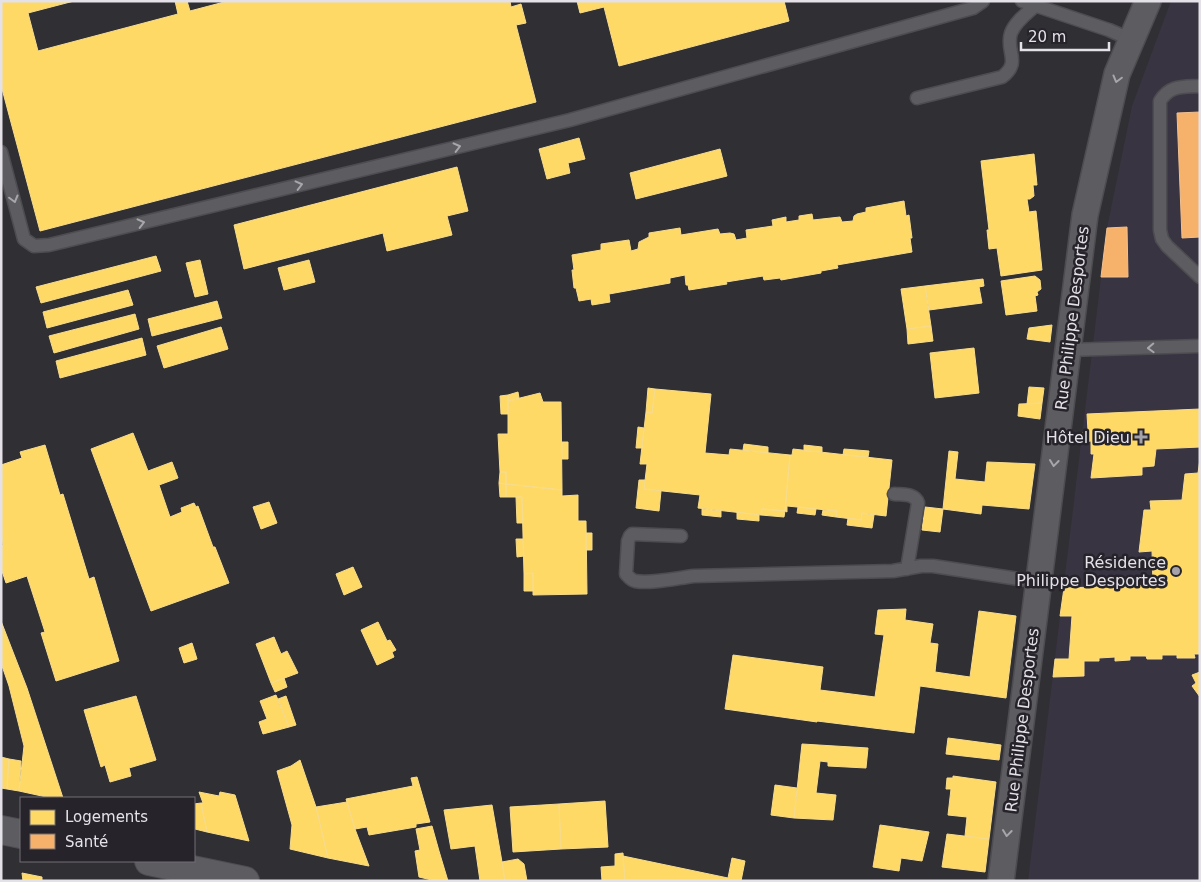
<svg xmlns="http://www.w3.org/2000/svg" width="1201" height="882" font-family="'DejaVu Sans',sans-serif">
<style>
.built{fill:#393442}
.homes{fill:#ffd966;stroke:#f7dc8d}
.health{fill:#f6b26b;stroke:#f1c090}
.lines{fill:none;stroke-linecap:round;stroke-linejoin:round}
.service-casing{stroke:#4d4c50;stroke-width:15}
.minor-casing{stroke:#4d4c50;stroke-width:28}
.secondary-casing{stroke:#4d4c50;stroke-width:30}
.service{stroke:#5d5c60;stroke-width:12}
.minor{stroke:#5d5c60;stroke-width:25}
.secondary{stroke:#5d5c60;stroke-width:28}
.oneway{stroke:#a7a6ab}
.poi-dot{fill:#a5a3a9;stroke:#26232b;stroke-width:2}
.labels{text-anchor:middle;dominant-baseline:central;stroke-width:5;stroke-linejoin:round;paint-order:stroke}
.street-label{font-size:16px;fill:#e4e2e8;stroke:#26232b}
.poi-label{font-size:16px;fill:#e4e2e8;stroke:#26232b;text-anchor:end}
</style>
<rect width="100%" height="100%" fill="#302f33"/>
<path class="built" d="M 1171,1 L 1200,1 L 1200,881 L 1028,881 L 1107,228 L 1132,106 Z"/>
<path class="homes" d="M 1,1 L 74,1 L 28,13 L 38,51 L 178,14 L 175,1 L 187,1 L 190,11 L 228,1 L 510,1 L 511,7 L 521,4 L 526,23 L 516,25 L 536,102 L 40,231 L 1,85 Z
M 577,1 L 784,1 L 789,21 L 619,66 L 604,7 L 580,13 Z
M 579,138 L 585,159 L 568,163 L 570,173 L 547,179 L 539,149 Z
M 720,149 L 727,176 L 636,199 L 630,173 Z
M 1034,154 L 1037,185 L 1033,185 L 1034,196 L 1030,199 L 1027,199 L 1029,212 L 1036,211 L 1042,270 L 1001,276 L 997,248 L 989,249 L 987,230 L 989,230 L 981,161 Z
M 457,167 L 468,211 L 447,216 L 452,235 L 387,251 L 383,233 L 244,269 L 234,225 Z
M 904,201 L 906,216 L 909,215 L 912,238 L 910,238 L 912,252 L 837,265 L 838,268 L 821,271 L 821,273 L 781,280 L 780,278 L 764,280 L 763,276 L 726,282 L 727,284 L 689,290 L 688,285 L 686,285 L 685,275 L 670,278 L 670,283 L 609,294 L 610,302 L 592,305 L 591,299 L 579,301 L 576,288 L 574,288 L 572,270 L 574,270 L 572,255 L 601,250 L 601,244 L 629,240 L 631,251 L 638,249 L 639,242 L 649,237 L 649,233 L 680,228 L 681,235 L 718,229 L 720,234 L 730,233 L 734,234 L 736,240 L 747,238 L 746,230 L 773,226 L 772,220 L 786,217 L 786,222 L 799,220 L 799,216 L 812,214 L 813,220 L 840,217 L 842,222 L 853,221 L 854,216 L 857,214 L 866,212 L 866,208 Z
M 156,256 L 161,271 L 41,303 L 36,287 Z
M 200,260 L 208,294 L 195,297 L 186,263 Z
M 309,260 L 315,282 L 284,290 L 278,268 Z
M 1035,276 L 1040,280 L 1041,289 L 1037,292 L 1038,295 L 1035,296 L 1037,311 L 1006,315 L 1001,281 Z
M 983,279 L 984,286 L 979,287 L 982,303 L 929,310 L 925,286 Z
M 925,286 L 931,326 L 907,329 L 901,289 Z
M 128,290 L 133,305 L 47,328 L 43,312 Z
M 217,301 L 222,318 L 152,336 L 148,319 Z
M 135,314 L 139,329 L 54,353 L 49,336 Z
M 1052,325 L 1050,342 L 1027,339 L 1029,328 Z
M 931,326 L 933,341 L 908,344 L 907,329 Z
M 221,327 L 228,349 L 164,368 L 157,346 Z
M 142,338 L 146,355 L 60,378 L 56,361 Z
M 974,348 L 979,393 L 935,398 L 930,353 Z
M 1029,387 L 1044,388 L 1042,403 L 1027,404 Z
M 648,388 L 655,389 L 652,413 L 646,412 Z
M 655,389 L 711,394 L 705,453 L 729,455 L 730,449 L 790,455 L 785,511 L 762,509 L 761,515 L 698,508 L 700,495 L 644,489 L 647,464 L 640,464 L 646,412 L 652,413 Z
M 518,392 L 519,398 L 508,401 L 508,395 Z
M 540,393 L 543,402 L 561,402 L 562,490 L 506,484 L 506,472 L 500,472 L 498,434 L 508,434 L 508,401 Z
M 508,395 L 508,414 L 501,414 L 500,396 Z
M 1042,403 L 1040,419 L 1018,416 L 1019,404 Z
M 1200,409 L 1200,447 L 1156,449 L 1154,466 L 1142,467 L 1142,475 L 1091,478 L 1094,454 L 1091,454 L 1091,441 L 1081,442 L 1083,432 L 1088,431 L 1087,414 Z
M 638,427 L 644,428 L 642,448 L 636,448 Z
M 133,433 L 148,471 L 172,462 L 178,478 L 159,485 L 170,517 L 182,512 L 181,508 L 194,503 L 196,507 L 198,506 L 213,547 L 215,547 L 229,583 L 151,611 L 91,449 Z
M 562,442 L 568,442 L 568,459 L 562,459 Z
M 744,444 L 768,447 L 768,453 L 743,450 Z
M 45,445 L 60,495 L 63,494 L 89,579 L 94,577 L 119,661 L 56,681 L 41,633 L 45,632 L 27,576 L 6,583 L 1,568 L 1,545 L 3,545 L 1,537 L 1,465 L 22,458 L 20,452 Z
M 804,445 L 822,447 L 822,452 L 804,451 Z
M 793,449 L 892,460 L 886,516 L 862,513 L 861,520 L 836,517 L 837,511 L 787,506 L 787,512 L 785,511 L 790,455 L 792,455 Z
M 844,449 L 869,451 L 868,457 L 843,455 Z
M 949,451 L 958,452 L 955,479 L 985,482 L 987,462 L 1035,464 L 1029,509 L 982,505 L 981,514 L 943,509 Z
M 1200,459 L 1200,654 L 1194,654 L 1195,658 L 1177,658 L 1177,655 L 1162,655 L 1162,659 L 1147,659 L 1146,656 L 1130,656 L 1130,660 L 1115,661 L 1115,657 L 1099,658 L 1099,661 L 1084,661 L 1084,676 L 1053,677 L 1055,659 L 1069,659 L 1072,616 L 1060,616 L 1064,588 L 1153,585 L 1152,551 L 1139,552 L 1144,510 L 1151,510 L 1150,501 L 1182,500 L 1185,474 L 1198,473 Z
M 500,472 L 506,472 L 506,484 L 499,483 Z
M 639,480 L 645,480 L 644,489 L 661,491 L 659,511 L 636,508 Z
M 499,483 L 506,484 L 506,497 L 500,497 Z
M 506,484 L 562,490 L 562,496 L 578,495 L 578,521 L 586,521 L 587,594 L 533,595 L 533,573 L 524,574 L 522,497 L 506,497 Z
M 516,497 L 522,497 L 523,523 L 517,523 Z
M 269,502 L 277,523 L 261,529 L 253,507 Z
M 798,507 L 816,509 L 815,515 L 797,513 Z
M 925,507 L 943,509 L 940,532 L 922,530 Z
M 702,509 L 721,511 L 721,517 L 702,515 Z
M 762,509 L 785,511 L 784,517 L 761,515 Z
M 823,510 L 837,511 L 836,517 L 822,515 Z
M 737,512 L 759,515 L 759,521 L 737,519 Z
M 862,513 L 874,515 L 872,528 L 847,525 L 848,518 L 861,520 Z
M 586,533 L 592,533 L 592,550 L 586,550 Z
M 516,539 L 523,539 L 524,556 L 517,557 Z
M 353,567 L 362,587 L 344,595 L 336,574 Z
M 533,573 L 533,591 L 524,591 L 524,574 Z
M 906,609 L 905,620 L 933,624 L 930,643 L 938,644 L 935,672 L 970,677 L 979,611 L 1016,616 L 1006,698 L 920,686 L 914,733 L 817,721 L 817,722 L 725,709 L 733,655 L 823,667 L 820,690 L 875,697 L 884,635 L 875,634 L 878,610 Z
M 1,621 L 27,688 L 63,798 L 51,798 L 19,791 L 24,746 L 9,686 L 1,663 Z
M 378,622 L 387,641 L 390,640 L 396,650 L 392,652 L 394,657 L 377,665 L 361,630 Z
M 274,637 L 281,654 L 287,651 L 298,673 L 271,683 L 256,644 Z
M 192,643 L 197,659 L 184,663 L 179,648 Z
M 1200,672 L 1200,697 L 1192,686 L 1196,683 L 1192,675 Z
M 284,678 L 287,687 L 275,692 L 271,683 Z
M 276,695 L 289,727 L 263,734 L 259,722 L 267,719 L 260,701 Z
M 136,696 L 156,760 L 129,768 L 131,776 L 110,782 L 105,765 L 101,767 L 84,710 Z
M 286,696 L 296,725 L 289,727 L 278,699 Z
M 948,738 L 1001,745 L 999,760 L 946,754 Z
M 802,744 L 868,748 L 866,768 L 828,766 L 828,762 L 820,761 L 816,793 L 836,795 L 833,820 L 794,818 Z
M 1,757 L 9,759 L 7,789 L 1,788 Z
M 9,759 L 21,761 L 19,791 L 7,789 Z
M 300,760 L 316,807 L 328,858 L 290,849 L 292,825 L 277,771 L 291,766 Z
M 953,776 L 996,782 L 989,839 L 965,836 L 967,817 L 948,815 L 951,789 L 946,789 L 947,778 L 953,778 Z
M 417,777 L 430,822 L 416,824 L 416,827 L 369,835 L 367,827 L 355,829 L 346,799 L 413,786 L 411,778 Z
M 775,785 L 797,788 L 794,818 L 771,815 Z
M 199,792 L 219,796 L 220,792 L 235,795 L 249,841 L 207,832 L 201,803 L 203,803 Z
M 605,801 L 608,847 L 561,849 L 559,804 Z
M 347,802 L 355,829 L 369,866 L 328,858 L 316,807 Z
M 201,803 L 207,832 L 195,829 L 194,804 Z
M 559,804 L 561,849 L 513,852 L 510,807 Z
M 492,805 L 502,862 L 505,881 L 480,881 L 475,846 L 451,849 L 444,810 Z
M 880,825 L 929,832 L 922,861 L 901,858 L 899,871 L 873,867 Z
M 432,826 L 439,851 L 448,881 L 436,881 L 419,877 L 415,851 L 420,850 L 416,829 Z
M 947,834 L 989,839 L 985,872 L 942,867 Z
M 623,853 L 625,881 L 602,881 L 601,867 L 615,866 L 615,854 Z
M 623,856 L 728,878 L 732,858 L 745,861 L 741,881 L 625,881 Z
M 518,859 L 524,864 L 527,881 L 505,881 L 502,862 Z
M 22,873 L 42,877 L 42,881 L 23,881 Z"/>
<path class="health" d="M 1200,112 L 1200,237 L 1182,238 L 1177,113 Z
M 1127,227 L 1128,277 L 1101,277 L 1107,228 Z"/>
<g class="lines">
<g class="service-casing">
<path id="service" d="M 1022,1 L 1109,30 L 1132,40
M 1200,86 C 1182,87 1170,85 1160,101 L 1160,230 L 1162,239 L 1167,246 L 1200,277
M 917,98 L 1002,77 C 1022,62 1005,51 1011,33 C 1015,22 1026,14 1035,6
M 1,152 L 24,239 L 34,246 L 49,245 L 570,120 L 973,8 L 983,1
M 1067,350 L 1200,346
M 894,494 C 903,495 915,493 918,503 L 907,569
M 681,536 L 632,534 L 630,536 L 628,541 L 626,574 C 629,577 631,580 635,581 C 652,584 677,578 694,576 L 893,571 L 921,566 L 933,566 L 1039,582"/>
</g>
<g class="minor-casing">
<path id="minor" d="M 1001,881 L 1085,215 L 1117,74 L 1148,1"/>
</g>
<g class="secondary-casing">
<path id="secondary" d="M 1,830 L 21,834
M 149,861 L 245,881"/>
</g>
<use href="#service" class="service"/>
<use href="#minor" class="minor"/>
<use href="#secondary" class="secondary"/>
</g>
<defs><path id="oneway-chevron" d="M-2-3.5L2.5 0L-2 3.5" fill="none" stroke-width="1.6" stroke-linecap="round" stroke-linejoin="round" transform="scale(1.25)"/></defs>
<g class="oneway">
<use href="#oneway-chevron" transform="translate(1117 79) rotate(105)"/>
<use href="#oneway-chevron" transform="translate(457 147) rotate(-14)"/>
<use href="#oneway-chevron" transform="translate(299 185) rotate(-14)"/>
<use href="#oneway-chevron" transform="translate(14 199) rotate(75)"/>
<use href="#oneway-chevron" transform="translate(141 223) rotate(-14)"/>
<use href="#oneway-chevron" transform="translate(1151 348) rotate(178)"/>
<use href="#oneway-chevron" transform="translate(1054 463) rotate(97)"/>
<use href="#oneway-chevron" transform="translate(1007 833) rotate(97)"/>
</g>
<g class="poi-dot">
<path d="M1138.5 429.5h5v5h5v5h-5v5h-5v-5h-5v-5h5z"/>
<circle cx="1176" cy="571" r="5"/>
</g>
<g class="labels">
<g class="street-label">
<text transform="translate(1072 318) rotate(-83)">Rue Philippe Desportes</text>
<text transform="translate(1022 720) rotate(-83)">Rue Philippe Desportes</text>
</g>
<g class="poi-label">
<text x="1130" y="437">Hôtel Dieu</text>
<text x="1166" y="562">Résidence<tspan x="1166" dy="18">Philippe Desportes</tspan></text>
</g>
</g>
<rect width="1201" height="882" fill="none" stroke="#e4e2e8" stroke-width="5"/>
<rect x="20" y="797" width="175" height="65" fill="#26232b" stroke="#726f77"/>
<rect x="30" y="810" width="25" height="15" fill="#ffd966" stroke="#726f77"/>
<text x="65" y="822" font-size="15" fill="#e4e2e8">Logements</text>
<rect x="30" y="834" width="25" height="15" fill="#f6b26b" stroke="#726f77"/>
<text x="65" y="847" font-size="15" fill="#e4e2e8">Santé</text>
<path d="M1021 42v8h88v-8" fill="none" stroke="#e4e2e8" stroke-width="2.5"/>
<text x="1028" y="42" font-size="15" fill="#e4e2e8" stroke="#26232b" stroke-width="4" paint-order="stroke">20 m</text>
</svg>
